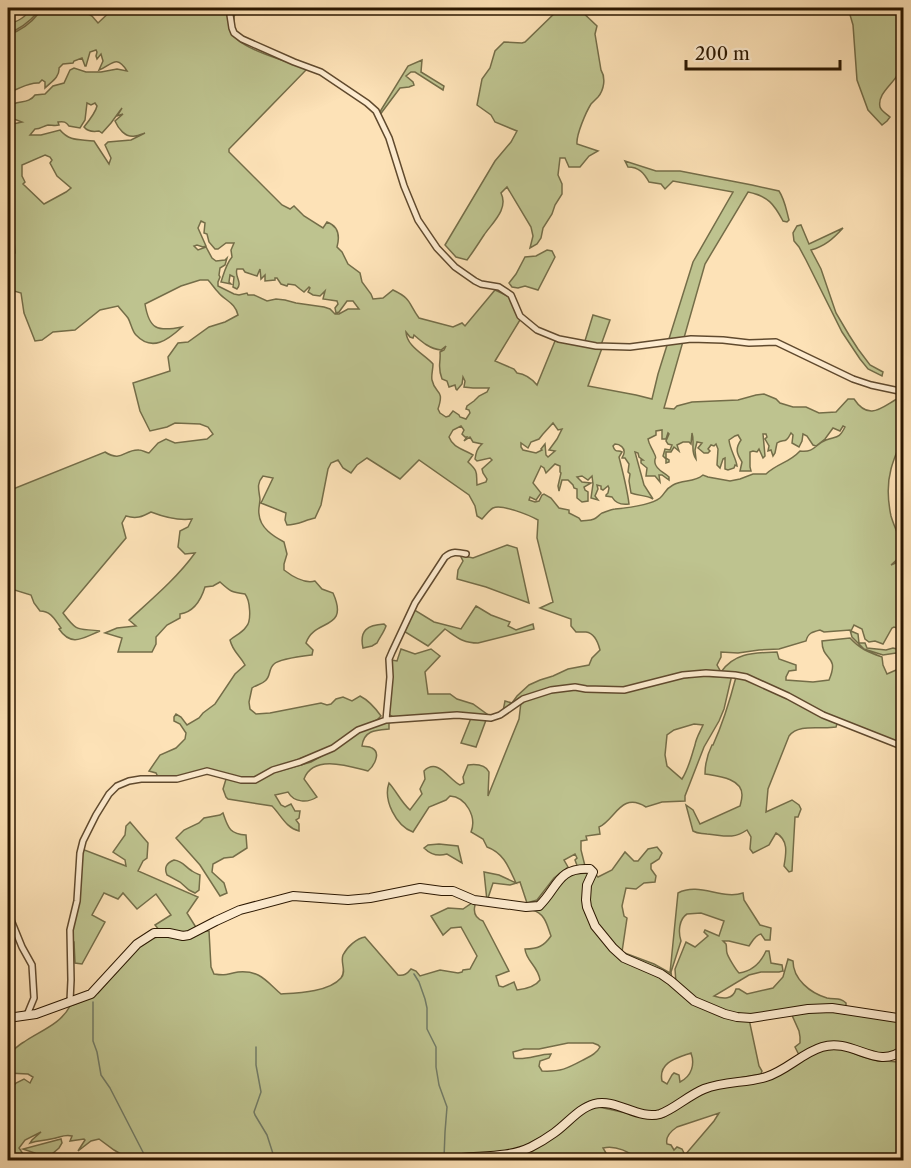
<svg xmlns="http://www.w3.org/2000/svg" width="911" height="1168" font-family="'Libre Caslon Text',serif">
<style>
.green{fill:#bec38f;stroke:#746d48;stroke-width:1.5;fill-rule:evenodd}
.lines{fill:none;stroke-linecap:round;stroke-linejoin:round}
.stream{stroke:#717b66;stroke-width:1.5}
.street-casing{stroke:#604a2e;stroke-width:8}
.secondary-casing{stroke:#2b1700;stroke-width:10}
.street{stroke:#feecd0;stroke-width:5}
.secondary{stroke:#feecd0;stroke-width:8}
</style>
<rect width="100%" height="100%" fill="#fde2b7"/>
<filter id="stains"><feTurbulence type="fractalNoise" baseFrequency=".00333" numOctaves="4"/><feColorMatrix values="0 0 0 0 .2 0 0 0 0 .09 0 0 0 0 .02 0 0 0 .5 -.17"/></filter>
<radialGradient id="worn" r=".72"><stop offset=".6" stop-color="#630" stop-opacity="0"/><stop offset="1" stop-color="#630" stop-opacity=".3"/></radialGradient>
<path class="green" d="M 31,8 L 78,8 L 92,16 L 98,23 L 114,8 L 237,8 L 234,17 L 234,22 L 228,19 C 229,27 232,35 238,40 C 252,52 290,63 308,68 L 229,149 L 229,152 L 282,205 L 290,209 L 294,206 L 304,216 L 323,228 L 327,222 C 338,226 340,236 337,247 L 342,252 L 348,264 L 360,273 L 362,282 L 371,294 L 373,299 L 383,298 L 393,290 C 412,299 408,303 419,318 L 453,327 L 462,323 L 465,326 L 495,290 L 510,297 L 514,309 L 520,320 L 495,361 L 514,369 L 517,373 C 525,374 532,379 537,385 L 555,341 L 602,348 L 588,386 L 636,395 L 652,399 L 658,374 L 693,262 L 733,192 L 673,181 L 665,189 L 661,184 L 649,182 C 644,173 639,167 628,167 L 625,161 L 656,171 L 680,171 L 752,185 L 779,191 C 785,200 786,209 789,220 L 787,222 L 783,221 C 774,204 768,196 748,192 L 705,264 L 664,408 L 674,409 L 677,406 L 692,402 L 738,400 L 756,395 L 764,394 L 776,399 L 780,403 L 793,407 L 806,407 L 819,413 L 836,412 L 848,399 L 854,399 C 868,420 880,409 895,400 C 898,398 901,397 903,395 L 903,415 L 899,417 L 903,429 L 903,434 C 900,446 894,457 891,469 C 887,484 888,502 891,516 C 895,530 903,542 903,556 L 900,557 L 891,565 L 900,561 L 903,561 L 903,630 L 894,627 L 892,628 L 883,644 L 875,641 L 869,642 L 865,639 L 862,629 L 854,625 L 851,631 L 858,634 L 859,643 L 865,643 L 867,648 L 886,650 L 893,648 L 901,650 L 903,655 L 896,653 L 883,655 L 864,649 L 852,637 L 850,630 L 824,632 L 820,630 C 812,632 808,633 806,641 L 779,649 L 759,650 L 738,653 L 721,652 L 721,657 L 717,665 L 721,672 C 735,652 755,653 777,652 L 779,659 L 796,665 L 796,670 L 789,671 L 786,677 L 786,680 L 813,682 L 829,680 C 840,654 822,662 822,641 L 850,638 C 860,649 868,652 882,657 L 883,665 L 887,674 L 903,667 L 903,746 L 857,728 L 754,680 L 707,672 L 623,688 L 553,688 L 537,692 L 524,697 L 503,711 L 505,701 L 512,703 L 517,696 L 529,685 L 540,680 L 553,676 L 568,669 L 589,665 L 592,658 L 600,650 C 598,642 594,633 586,632 C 583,632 580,632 576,632 L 571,626 L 571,619 L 540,608 L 553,602 L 537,538 L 538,520 C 529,515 502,504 493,508 C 489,510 485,516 482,519 L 477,516 L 475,506 L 469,495 L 419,460 L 400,479 L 367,458 L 357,465 L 351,473 L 343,468 L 338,460 L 331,463 L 328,469 L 321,505 L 315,518 C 305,520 298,525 287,525 L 285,520 L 286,513 L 261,503 L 273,478 L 263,476 C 256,484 259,490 260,499 C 260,504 258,509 259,514 C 260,528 273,536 284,542 L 287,554 L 284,564 L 284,570 C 293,577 304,584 315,581 L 322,589 L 333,593 C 350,631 314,618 306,643 L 313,650 L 312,655 C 304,656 279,659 274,664 C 268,669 271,677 265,681 C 262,684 256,685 252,688 L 249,702 L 250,709 L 256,714 L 270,713 L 321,703 L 327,705 L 331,704 L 336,699 L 343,697 L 352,701 L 360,696 C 368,700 376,709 381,716 L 377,720 L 357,729 L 331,747 L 270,770 L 256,778 L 236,777 L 213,770 L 201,770 L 181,776 L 158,777 L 156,773 L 149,771 L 160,755 L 176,748 L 185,739 L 186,733 L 180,724 L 174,721 L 174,717 L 176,714 L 181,717 L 187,725 L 199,718 L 203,713 L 215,704 L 235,674 L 245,665 C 239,654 233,652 230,640 C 236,635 242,633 246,627 C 252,621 250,600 245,594 C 231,592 231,592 220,582 L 213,586 L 205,587 C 201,600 194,612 180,614 L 180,618 L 167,625 L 156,637 L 156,644 L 152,652 L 118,652 L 122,638 L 105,633 L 117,628 L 136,626 L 129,620 C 152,599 177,578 195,553 L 185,554 L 178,547 L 180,531 L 188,527 L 192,519 C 178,521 164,517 151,512 C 142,517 136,519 126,516 L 122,523 L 126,538 L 63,613 C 78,633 77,628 100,631 C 84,637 72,648 59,629 L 61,628 C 55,620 51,611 40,611 L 34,603 L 31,595 L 8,588 L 8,491 L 105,452 C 122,463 124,449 139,450 C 142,450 145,452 149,453 L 158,443 L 166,439 L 175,443 L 207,439 L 213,434 L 208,427 L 200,424 L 175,423 L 167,427 L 150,431 L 140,411 L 133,383 L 170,371 L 168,357 L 178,343 L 188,342 L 209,327 L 225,322 L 238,315 C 235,302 225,301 218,292 C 214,288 212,284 208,280 L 200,280 L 181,286 L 145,304 C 149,329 157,332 182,327 C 168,340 152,352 136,335 C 132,331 131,323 128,318 C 125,314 121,310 118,306 L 100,310 L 75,330 L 53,332 L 42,340 L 35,341 L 24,313 L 21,293 L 14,291 L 12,286 L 10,272 L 8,272 L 8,256 L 15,253 L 13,227 L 8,219 L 8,123 L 9,125 L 22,122 L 14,119 L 8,119 L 8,122 L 8,107 C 17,99 28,105 35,95 L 45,94 L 53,86 L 64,83 L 70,70 L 74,68 L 86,72 L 101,72 L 117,69 L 127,71 C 116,53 111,66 99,70 L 103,61 L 101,54 L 97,59 L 96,56 L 97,52 L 96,50 L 90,52 L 86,66 L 85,66 L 82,58 L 74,61 L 73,63 L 63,64 L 59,68 C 60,77 51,82 45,88 L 45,82 L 42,80 L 39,83 C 27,82 19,90 8,92 L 8,51 L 9,50 L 8,49 L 8,35 C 20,31 31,23 39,13 L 38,12 C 30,21 19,30 8,33 L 8,30 L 11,25 L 8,23 C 17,23 27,16 31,8 ZM 87,103 L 91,105 L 95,103 L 97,106 C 96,111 88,122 84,127 C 88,132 93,132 99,131 L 102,133 L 111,123 L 122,108 L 117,116 L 123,114 L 115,121 C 118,128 125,138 135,136 C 138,136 142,134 145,133 L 131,140 L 108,142 L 105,145 L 111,158 L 109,164 L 94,141 C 80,139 70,142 60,130 L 41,135 L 30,135 L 35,129 C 41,129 43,126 48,125 C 52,125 55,126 59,125 L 58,122 C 64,121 66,122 69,126 L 80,128 L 85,120 ZM 45,155 L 50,157 L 52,160 L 50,163 L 57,176 L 71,188 L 66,192 L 44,204 L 23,184 L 25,182 L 22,176 L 22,165 ZM 201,221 L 205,223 L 204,233 L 207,234 L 209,242 L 215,249 L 218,249 L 226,243 L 234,243 L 231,250 L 232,257 C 226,264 224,273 221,282 L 231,284 L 229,282 L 230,275 L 234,277 L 233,287 L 237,289 C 243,283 234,276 237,269 L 243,269 L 245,272 L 257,276 L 260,269 L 261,279 L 265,275 L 265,281 L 275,280 L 275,278 L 277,278 L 281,284 L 287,286 L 288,284 L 295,285 L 300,289 L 304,292 L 309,287 L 310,288 L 308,292 L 313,295 L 320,296 L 325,291 L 323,299 L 337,301 L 338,304 L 335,308 L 336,313 L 339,312 L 347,301 L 353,301 L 359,309 L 348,309 L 339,314 L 335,314 L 330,309 L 324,307 L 296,303 L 285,300 L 276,299 L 267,301 L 254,295 L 248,295 L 247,293 L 239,295 L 234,294 L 218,286 L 218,282 L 220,277 L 219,275 L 220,268 L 225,265 L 227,258 L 225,260 L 216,261 L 212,258 L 206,247 L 198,250 L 194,246 L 197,245 L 203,247 L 206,246 L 198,228 ZM 406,332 L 410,337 L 413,338 L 414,335 C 422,342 430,349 441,350 L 446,346 L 444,350 L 440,352 C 441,364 437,366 442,379 L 447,381 L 449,387 L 455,385 L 456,389 L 457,390 L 462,384 L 463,377 L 465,381 L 464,387 L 473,388 L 489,388 L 487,392 L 479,396 L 474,401 L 467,406 L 466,409 L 469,410 L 470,413 L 466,419 L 460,417 L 459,415 L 453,411 L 449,416 L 446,417 L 440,413 L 438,409 C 445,388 435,395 432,380 C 431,375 433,370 433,364 C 424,354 407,347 406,332 ZM 553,423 L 558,430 L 562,429 L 557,439 L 549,450 L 555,451 L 548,457 L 546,455 L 545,444 L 541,449 L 542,450 L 536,453 L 523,450 L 521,447 L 521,443 L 528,448 L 531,442 L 539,439 L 543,434 ZM 461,426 L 464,430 L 462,434 L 465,437 L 467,437 L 464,441 L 470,437 L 473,442 L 482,444 C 477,448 476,453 475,459 L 477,461 L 490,458 L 492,460 L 482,469 L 483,473 L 487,479 L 486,482 L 477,485 C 476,473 479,472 468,462 L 473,455 C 463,449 453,448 449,437 L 453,430 ZM 843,426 L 845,427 C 839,439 837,436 826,440 C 815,444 815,453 800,451 C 789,463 778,463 766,474 L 753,474 L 740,479 L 730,481 L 708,477 L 703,475 C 694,483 683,479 673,485 C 665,489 665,494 660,498 C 651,505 626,508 615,509 C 612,509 605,512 602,513 C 599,515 597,518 594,519 C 590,521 585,520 581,521 L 579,518 L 569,513 L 569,510 L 559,508 L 551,498 L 544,494 L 542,495 L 539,501 L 535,502 L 529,500 L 530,497 L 536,500 L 541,493 L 533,483 L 541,466 L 544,468 L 546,473 L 555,464 L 560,466 L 560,472 L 561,473 L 558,486 L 559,491 L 562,480 L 568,480 L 573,485 L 574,488 L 577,489 L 577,498 L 582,502 L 588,501 L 588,492 L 585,490 L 584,487 L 591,483 L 582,482 L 577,477 L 582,476 L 588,480 L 592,476 L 593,484 L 591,498 L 598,500 L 595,496 L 598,489 L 597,485 L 601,486 L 601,489 L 603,490 L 608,486 L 609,488 L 608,493 L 606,495 L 606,496 L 612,497 C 616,504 622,505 629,504 C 627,488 623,473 619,457 L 622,452 C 618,450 615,453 613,446 L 615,444 C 620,444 625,448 624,453 C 624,455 622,457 622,458 L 625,458 L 629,464 L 628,472 L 630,474 L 629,481 L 631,493 C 639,496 646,495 653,499 L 644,485 L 635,452 L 638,453 L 639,457 L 643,460 L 641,460 L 641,463 L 647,468 L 646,476 L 655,476 L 660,482 L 659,475 L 662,475 L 669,480 L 669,477 C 664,472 656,470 655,463 C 654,455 658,461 654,453 C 652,448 649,445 648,439 L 656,435 L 656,431 L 662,430 L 662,439 L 666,439 L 668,433 L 669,434 L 666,441 L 668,444 L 672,445 L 670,450 L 665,449 L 663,456 L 666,459 L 666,463 L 669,462 L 669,460 L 666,458 L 666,452 L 671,452 L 674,447 L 679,451 L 677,445 L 683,442 L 689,442 L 691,444 L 692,433 C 695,443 690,451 696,459 L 695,450 L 697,442 L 702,443 L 698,448 L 704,453 L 708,453 L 710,451 L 708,449 L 711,445 L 714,446 L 716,444 L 718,449 L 717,465 L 720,468 L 723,459 L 725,458 L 725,469 L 728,470 L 734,468 L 735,465 L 737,466 C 736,458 730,450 729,440 L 735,436 L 738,435 L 741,440 C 734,450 738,455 742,462 L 740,471 L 751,471 L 750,467 L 750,452 L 753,451 L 757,452 L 759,449 L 763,458 L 765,456 L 763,434 L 766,434 L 767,437 L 765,439 L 769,446 L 768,451 L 771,450 L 773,456 L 775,453 L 777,443 C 784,438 785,445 791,433 L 793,435 L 792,443 L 799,447 L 802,441 L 803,434 L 807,436 L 813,445 L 816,446 L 825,439 L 833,428 L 840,431 Z
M 560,8 L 578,8 L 597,26 L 595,34 L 601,70 C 606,78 604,90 598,97 C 596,99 593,102 591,104 C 586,112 576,135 577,144 L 598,151 L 589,156 L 580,167 L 569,167 L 565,158 L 560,158 L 558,175 L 562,184 L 562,194 L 555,205 L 552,214 L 543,228 L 541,238 L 537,244 L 530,248 L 533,236 L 531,227 L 507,187 L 501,193 C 509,209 492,223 484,235 C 478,244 473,252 467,260 L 456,257 L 445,245 L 495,161 L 511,142 L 517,131 L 495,122 L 491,115 L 477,105 L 482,79 L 490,68 L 495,51 L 504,42 L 522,43 L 525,42 Z
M 848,8 L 903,8 C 904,29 907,54 898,74 C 893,84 877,94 880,107 C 881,111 887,114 890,117 L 887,121 L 882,125 L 868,110 L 857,80 L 853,25 Z
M 422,60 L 421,72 L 444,86 L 443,90 L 415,72 L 411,72 L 406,76 L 413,82 L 414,85 L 409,87 L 400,88 L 379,116 L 378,115 L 408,66 Z
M 801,225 L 809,244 L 843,228 C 833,239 825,246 811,250 L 821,269 L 836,313 L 849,335 L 858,349 L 870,365 L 883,372 L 882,376 L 868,369 L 860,359 L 842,332 L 806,260 L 799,247 L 794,241 L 793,233 L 797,226 Z
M 547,250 L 552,251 L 555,257 L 538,290 L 525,286 L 518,288 L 512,287 L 509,283 L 516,274 L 525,257 L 536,256 Z
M 593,315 L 610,320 L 601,345 L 584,344 Z
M 507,545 L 517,548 L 529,603 L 486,587 L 457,579 L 458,570 L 463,561 L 460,555 L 473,558 Z
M 476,606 L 491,615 L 510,622 L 508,626 L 516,630 L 533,624 L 534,629 L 478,643 C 462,643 457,637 445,629 L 428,646 L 402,630 L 413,609 L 434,622 L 461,629 Z
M 384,624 L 386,626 C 384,632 380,637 377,643 L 372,646 L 363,648 C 359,630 368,625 384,624 Z
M 401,649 L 415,654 L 431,649 L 440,656 L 425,672 L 428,694 L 450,694 L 457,699 L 473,704 L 491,717 L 393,717 L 388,714 L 391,660 L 397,661 Z
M 697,676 L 731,677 L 731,679 L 724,709 L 719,721 L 704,747 L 685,796 L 685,801 L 662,802 L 646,807 C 621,791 615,820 599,827 L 600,834 L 586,836 L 587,840 L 581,841 L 581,850 L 585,866 L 578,868 L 575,860 L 577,858 L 575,854 L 564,860 L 568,867 L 554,878 L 537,900 L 527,903 L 520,882 L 510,885 L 493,883 L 487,901 L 484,872 L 499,875 L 516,883 C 509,868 504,853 487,847 L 483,839 L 471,832 C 477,817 466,797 450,796 L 446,800 L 429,807 L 413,832 C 396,826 383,800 389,783 C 397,792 401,802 410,810 L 422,794 L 420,789 L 425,779 L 424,771 C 438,757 449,780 460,785 L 464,783 L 463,777 L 468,765 C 476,764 485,764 489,772 L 488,796 L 519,719 L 521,702 L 551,692 L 574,690 L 626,692 L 670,680 ZM 694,724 L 703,725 C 700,732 696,738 695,745 C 691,757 689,768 682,779 L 667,766 L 665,755 L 667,735 L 674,730 Z
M 736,677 L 756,683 L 828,718 L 837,724 L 836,727 C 821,730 799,723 789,736 L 768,789 L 766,812 L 792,800 L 799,805 L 801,809 L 798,817 L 795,817 L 792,871 L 789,872 L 784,866 C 786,854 789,840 776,833 L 769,845 L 753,853 L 750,849 L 751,837 L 747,830 C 732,840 723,835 707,834 C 700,833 698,834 693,831 L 686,805 L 693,810 L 700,824 L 740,806 C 741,802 742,799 742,795 C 742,778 717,776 705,774 C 705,763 707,755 712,745 L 713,745 C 723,723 730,700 736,677 Z
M 471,718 L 486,720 L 476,747 L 461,743 Z
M 391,722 L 389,723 L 389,729 C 376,730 364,730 362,746 C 365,747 369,746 372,748 C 382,753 373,767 368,771 C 349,766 313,754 304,779 L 317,797 C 308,803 294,803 288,792 L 275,795 L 281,805 L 285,807 L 291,804 L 295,811 L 300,811 L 299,818 L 296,820 L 299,824 L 299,831 C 286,828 281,815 272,806 L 228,799 L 226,797 L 223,789 L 226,779 L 231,779 L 244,781 L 311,762 L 334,749 L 363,729 L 379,724 Z
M 223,813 C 228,827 229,834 246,835 L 247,848 L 233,857 L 224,858 L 213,864 L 212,872 L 224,883 L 227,893 L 220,896 L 200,865 L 176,838 L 184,830 L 199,823 L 204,818 L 220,815 Z
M 130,822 L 148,843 L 147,858 L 143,861 L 138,871 L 198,897 L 187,913 L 197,929 L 187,933 L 160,931 L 155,925 L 171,915 L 156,894 L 137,909 L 123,893 L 118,899 L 104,893 L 92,915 L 105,922 L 82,964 L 75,963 L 74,942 L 71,942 L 82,849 L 126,866 L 125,860 L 113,852 L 125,835 L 126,826 Z
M 439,844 L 458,846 L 462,863 L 447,854 C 437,857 430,854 424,848 L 428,845 Z
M 657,847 L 662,853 L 659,859 L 651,864 L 651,869 L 656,876 L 655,882 L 644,883 L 636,889 L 626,888 L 622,906 L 624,916 L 627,918 L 622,952 L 654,964 L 670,973 L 678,893 C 699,882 722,900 743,893 L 744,900 L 760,925 L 771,928 L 770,940 L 765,940 L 761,934 C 755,935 752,942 749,946 L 729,941 L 723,941 L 726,944 C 727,947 726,950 727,953 C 728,957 736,970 739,973 C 753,971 761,962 766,951 L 769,951 L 771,963 L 782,965 L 783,971 L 779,972 L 761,972 L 749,975 L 714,996 C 723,999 733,1000 736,989 L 739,989 L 747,994 L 773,988 L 783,977 L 788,959 L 793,961 C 793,979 810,993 827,998 C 835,1000 840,997 846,1003 L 846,1007 L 746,1015 L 728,1014 L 693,998 L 676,983 L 675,969 L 686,942 L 695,947 L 708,936 L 704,932 L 705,930 L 719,936 L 724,921 L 701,913 L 687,914 C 679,919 678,932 681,941 L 671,972 L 672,980 L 629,959 L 600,929 L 587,903 L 588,886 L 595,874 L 598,877 L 612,870 L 625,852 L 634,861 L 638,861 L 648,849 Z
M 174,860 C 183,861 185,867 192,871 C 195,873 198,874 200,875 L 199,890 L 195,893 L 189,890 L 180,882 L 167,875 C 164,868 166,863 174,860 Z
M 589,873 L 585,913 L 632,964 L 666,981 L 690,1000 L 749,1019 L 759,1066 L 762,1071 L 761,1074 L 723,1081 L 664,1110 L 646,1112 L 604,1100 L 553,1131 L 517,1150 L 445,1158 L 439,1160 L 127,1160 L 126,1157 L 114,1150 L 99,1139 L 91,1141 L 78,1151 L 85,1140 L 84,1139 L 70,1141 L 72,1136 C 63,1134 60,1138 51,1139 C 43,1141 39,1140 30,1143 L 32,1140 L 41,1132 L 25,1140 L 19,1148 L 25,1157 L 33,1158 L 36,1156 L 35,1153 L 23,1149 L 61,1139 L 62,1143 L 59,1148 L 45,1160 L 8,1160 L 8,1092 L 16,1083 L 24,1079 L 30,1083 L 33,1077 L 28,1074 L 8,1073 L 9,1054 C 14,1050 18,1045 24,1042 C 40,1031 61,1024 70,1006 L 83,1001 L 98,993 L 138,948 L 152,938 L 204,931 L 209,931 L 211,967 L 214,974 C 227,976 226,974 238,972 C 260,970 266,981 281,994 C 298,993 329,992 341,978 C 347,971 340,963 343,955 C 347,947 357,938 365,937 L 398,975 C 404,976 407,974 411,969 L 416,971 L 420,976 L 440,970 L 458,973 L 462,972 L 463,970 L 470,969 L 477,956 L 461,927 L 451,928 L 443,935 L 431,916 L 448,908 L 463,909 L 472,903 L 475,905 C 473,913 475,918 483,921 L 509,971 L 496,976 L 499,986 L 503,987 L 514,982 L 517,990 C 526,989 535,987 540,980 C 538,966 526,961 525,949 C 538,949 544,946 551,936 C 547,925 545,913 532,910 L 570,874 ZM 568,1043 L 593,1043 L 598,1045 L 600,1047 C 597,1053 591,1056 585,1059 C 568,1068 562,1072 542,1071 L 539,1066 L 540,1061 L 549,1058 L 551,1054 C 538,1054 525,1061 514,1058 L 513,1052 L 524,1049 L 539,1049 ZM 691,1053 C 695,1064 692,1076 680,1082 L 679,1075 L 674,1073 L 672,1075 L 667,1084 L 662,1081 C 658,1062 677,1058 691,1053 Z
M 818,1010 L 903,1021 L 903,1045 C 882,1067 865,1044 846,1046 C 830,1047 814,1052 799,1055 L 795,1047 L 800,1043 L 800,1037 L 799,1031 L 791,1013 Z
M 843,1048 C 854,1054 867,1059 880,1061 C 889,1062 896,1059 903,1066 L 903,1160 L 639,1160 C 630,1152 616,1145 603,1148 L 606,1153 L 607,1160 L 495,1160 L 520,1155 L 537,1148 L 589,1108 L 599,1107 L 654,1119 L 664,1117 L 692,1098 L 709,1091 L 724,1086 L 759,1081 L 824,1049 ZM 719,1113 L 714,1121 L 685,1155 L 682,1149 L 677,1147 L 674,1150 L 671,1145 L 667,1144 C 665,1136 671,1131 677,1127 Z"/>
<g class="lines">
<path class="stream" d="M 414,974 L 419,982 L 425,999 L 427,1008 L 427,1029 L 436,1047 L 436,1067 L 439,1085 L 447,1107 L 445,1132 L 444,1158
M 93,1002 L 93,1041 L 97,1052 L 101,1075 L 110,1088 L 147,1160
M 256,1047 L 256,1065 L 261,1092 L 254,1112 L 255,1115 L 267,1135 L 275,1160"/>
<g class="street-casing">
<path id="street" d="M 233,8 L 230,15 L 232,28 L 234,33 L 242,39 L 294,62 L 321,72 L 367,103 L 376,111 L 389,138 L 404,186 L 418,220 L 437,248 L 455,267 L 475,281 L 481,284 L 499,287 L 511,295 L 520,316 L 537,330 L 559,339 L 596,346 L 630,347 L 691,339 L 723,340 L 749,343 L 776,342 L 853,379 L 871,385 L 904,392
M 386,720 L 390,677 L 389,659 L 392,652 L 415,603 L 445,557 C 452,551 457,552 466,554
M 8,839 L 8,864
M 8,882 L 10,891 L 11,920 L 22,947 L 32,965 L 34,998 L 27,1015
M 70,1001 L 71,980 L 70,930 L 77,901 L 80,853 L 83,841 L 96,815 L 109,794 L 117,786 L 129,781 L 141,779 L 177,779 L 207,771 L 241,780 L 255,780 L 273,770 L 300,762 L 333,748 L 358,730 L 386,720 L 457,715 L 491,718 L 500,715 L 523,699 L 551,690 L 575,687 L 586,689 L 624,690 L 683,675 L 706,673 L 735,675 L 746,677 L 788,696 L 823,715 L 904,747"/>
</g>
<g class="secondary-casing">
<path id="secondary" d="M 8,1018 L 36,1014 L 91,994 L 137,944 L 154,933 L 169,933 L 183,936 L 189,935 L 216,921 L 240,910 L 293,896 L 348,900 L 370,898 L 420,888 L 442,891 L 453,891 L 474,900 L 526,907 L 539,906 C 558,888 557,867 590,869 L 593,872 L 587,885 L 586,900 L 587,907 L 595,926 L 613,948 L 624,958 L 661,974 L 671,981 L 694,1001 L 725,1014 L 737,1017 L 751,1018 L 808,1009 L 832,1008 L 904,1019
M 446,1160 C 474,1154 504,1160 531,1147 C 539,1143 547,1138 554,1133 C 567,1124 579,1108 594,1104 C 616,1098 638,1120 660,1114 C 673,1110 689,1095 704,1089 C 724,1081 746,1083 766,1077 C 786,1071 802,1053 822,1047 C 853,1037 877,1072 904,1049"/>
</g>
<use href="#street" class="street"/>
<use href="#secondary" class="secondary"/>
</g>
<rect width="911" height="1168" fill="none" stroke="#fde2b7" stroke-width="30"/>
<rect x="9" y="9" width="893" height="1150" fill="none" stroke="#2b1700" stroke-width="3"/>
<rect x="15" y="15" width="881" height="1138" fill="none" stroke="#2b1700" stroke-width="1.5"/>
<path d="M686 60v9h154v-9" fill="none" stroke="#2b1700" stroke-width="3"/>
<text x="695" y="60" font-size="18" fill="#2b1700" stroke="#feecd0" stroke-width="4.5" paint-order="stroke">200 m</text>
<rect width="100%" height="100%" filter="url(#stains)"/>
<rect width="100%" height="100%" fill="url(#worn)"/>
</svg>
